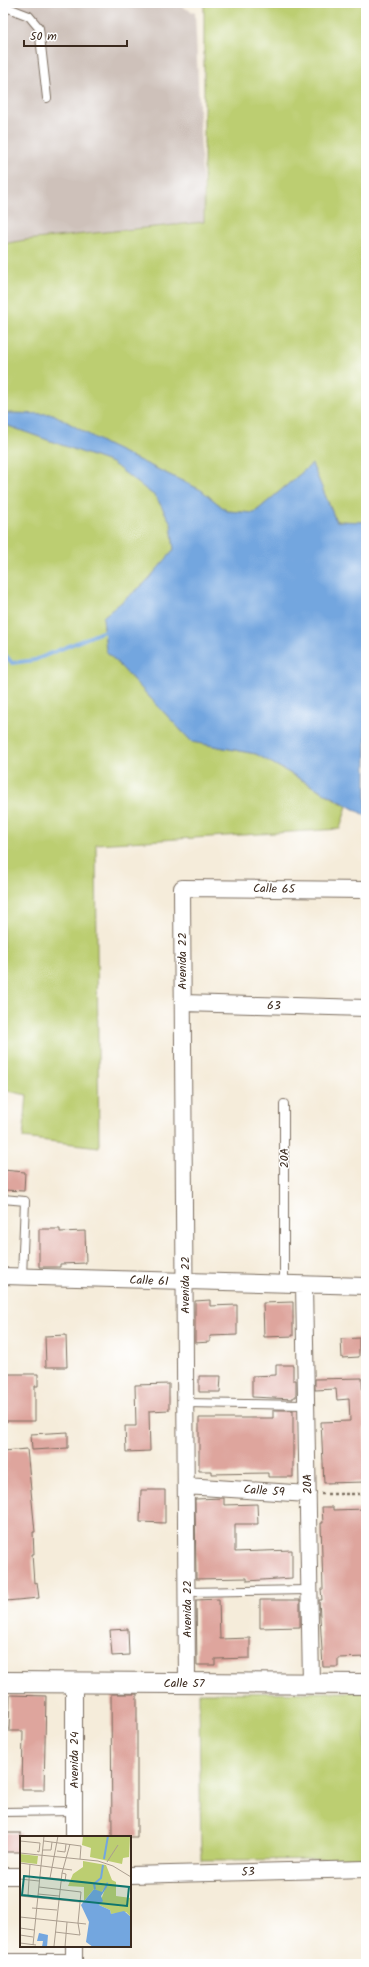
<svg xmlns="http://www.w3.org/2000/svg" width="369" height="1967" font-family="Kalam,sans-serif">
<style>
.industrial{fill:#cec1ba}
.green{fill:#bcce71;stroke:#7c7c48}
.water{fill:#73a6df;stroke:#57687e}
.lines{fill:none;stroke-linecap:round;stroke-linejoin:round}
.stream{stroke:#73a6df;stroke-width:4}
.building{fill:#dea59d}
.service-casing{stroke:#7c6e60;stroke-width:10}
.minor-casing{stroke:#7c6e60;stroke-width:18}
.tertiary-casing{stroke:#7c6e60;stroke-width:22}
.path{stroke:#7c6e60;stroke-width:2.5;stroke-dasharray:3 3;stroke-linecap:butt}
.service{stroke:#fff;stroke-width:8}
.minor{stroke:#fff;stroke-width:16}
.tertiary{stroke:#fff;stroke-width:20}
.labels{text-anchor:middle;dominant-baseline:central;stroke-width:3;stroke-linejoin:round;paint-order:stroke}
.street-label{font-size:12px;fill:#3b2a1e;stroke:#fff}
.inset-river{fill:none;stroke:#73a6df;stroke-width:2}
.inset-road{fill:none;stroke:#ab9e8f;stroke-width:1}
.view{fill:#0f766e;fill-opacity:0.15;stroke:#0f766e;stroke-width:2}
.inset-edge{fill:none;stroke:#3b2a1e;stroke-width:2}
</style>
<rect width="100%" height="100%" fill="#fff"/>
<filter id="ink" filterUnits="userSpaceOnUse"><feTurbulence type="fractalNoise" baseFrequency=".025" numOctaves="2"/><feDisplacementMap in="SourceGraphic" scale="8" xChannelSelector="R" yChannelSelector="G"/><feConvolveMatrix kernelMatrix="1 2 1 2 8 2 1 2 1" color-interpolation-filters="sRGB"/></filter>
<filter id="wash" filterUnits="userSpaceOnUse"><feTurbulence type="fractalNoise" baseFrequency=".012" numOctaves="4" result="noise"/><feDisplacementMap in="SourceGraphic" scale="16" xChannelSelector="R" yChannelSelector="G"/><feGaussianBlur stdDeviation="0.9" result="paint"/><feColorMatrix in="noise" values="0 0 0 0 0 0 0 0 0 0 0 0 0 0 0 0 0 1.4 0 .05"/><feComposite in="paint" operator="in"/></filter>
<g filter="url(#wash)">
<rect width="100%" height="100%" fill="#f5ecda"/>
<path class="industrial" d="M 3,3 L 174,3 L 195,13 L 204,222 L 3,243 Z"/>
<path class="green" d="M 204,3 L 366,3 L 366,522 L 336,521 L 312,464 L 254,513 L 227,511 L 201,490 L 107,445 L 53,414 L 3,413 L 3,244 L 25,240 L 204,222 Z
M 3,424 L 112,463 L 156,497 L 171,523 L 174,550 L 144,584 L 103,617 L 106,651 L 192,742 L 256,754 L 347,806 L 340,829 L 96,844 L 99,1147 L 23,1138 L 27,1095 L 3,1090 Z
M 366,1692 L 366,1859 L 201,1860 L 199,1693 Z"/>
<path class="water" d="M 3,413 L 53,414 L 107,445 L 201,490 L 227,511 L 254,513 L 312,464 L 336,521 L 366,522 L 366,816 L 256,754 L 192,742 L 106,651 L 103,617 L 144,584 L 174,550 L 171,523 L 156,497 L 112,463 L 3,424 Z"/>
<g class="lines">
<path class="stream" d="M 3,652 L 12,663 L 35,660 L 104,631"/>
</g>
<g id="blocks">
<path class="building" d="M 3,1170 L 25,1172 L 24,1191 L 3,1190 Z
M 39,1229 L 60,1229 L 60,1232 L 85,1231 L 86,1263 L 60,1264 L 60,1267 L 39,1267 Z
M 210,1300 L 210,1306 L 237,1305 L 237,1335 L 210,1336 L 210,1342 L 195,1343 L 195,1301 Z
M 293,1302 L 293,1336 L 264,1337 L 263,1303 Z
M 66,1335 L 67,1367 L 46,1367 L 45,1336 Z
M 359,1338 L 359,1357 L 342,1358 L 341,1339 Z
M 276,1365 L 293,1365 L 293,1380 L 296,1380 L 296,1397 L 293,1397 L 293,1399 L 252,1397 L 252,1376 L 276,1375 Z
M 3,1374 L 38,1374 L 38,1386 L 35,1386 L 35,1421 L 3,1421 Z
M 199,1376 L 221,1376 L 220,1392 L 199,1392 Z
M 362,1378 L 366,1482 L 324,1483 L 321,1422 L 350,1421 L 349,1399 L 337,1400 L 336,1389 L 315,1390 L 315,1379 Z
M 169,1384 L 169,1410 L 149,1411 L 150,1451 L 126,1452 L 125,1426 L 136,1426 L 135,1385 Z
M 273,1410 L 293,1410 L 293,1477 L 268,1477 L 268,1473 L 212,1474 L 212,1471 L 199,1471 L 199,1418 L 273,1418 Z
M 68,1432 L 68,1448 L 32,1450 L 31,1434 Z
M 27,1449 L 35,1532 L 33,1532 L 34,1554 L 32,1554 L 34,1583 L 37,1582 L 39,1598 L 6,1601 L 3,1577 L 3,1517 L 6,1516 L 3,1451 Z
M 141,1490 L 165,1490 L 165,1523 L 140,1522 Z
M 224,1498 L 224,1505 L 257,1504 L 258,1524 L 235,1524 L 235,1552 L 292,1550 L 292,1578 L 247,1581 L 247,1578 L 196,1579 L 195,1499 Z
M 322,1507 L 333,1507 L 333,1510 L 366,1509 L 366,1657 L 338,1658 L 338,1667 L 323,1667 L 319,1600 L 322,1600 L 321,1589 L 323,1589 L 321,1523 L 323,1523 Z
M 219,1599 L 220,1639 L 250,1638 L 250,1658 L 215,1659 L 215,1665 L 197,1665 L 196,1600 Z
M 260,1600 L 300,1600 L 300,1627 L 260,1628 Z
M 128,1629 L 129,1655 L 112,1656 L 110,1630 Z
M 111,1694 L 137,1694 L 137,1837 L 112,1837 Z
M 10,1695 L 46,1696 L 44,1790 L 22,1790 L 23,1731 L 9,1731 Z
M 3,1833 L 21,1833 L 21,1852 L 3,1852 Z"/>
</g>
</g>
<g filter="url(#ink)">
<use href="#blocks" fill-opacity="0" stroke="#7c6e60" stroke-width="1"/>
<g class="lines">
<g class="service-casing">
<path id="service" d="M 3,6 L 29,16 L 39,28 L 47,98
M 3,1199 L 25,1201 L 22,1277
M 284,1283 L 284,1104
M 185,1403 L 305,1405
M 187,1592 L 309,1590
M 3,1812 L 74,1811
M 3,1958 L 74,1958"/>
</g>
<g class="minor-casing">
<path id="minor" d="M 183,1003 L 366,1008
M 3,1276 L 366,1286
M 304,1285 L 311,1684
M 186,1486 L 308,1494
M 187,1683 L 182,888 L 366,890
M 74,1837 L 74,1682
M 130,1875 L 366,1869
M 3,1876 L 21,1876
M 74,1964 L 74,1946"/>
</g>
<g class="tertiary-casing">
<path id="tertiary" d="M 3,1682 L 366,1684"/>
</g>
<path class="path" d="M 321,1494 L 366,1494"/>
<use href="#service" class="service"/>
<use href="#minor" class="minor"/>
<use href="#tertiary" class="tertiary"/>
</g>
</g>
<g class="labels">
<g class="street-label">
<text transform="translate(274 889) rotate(1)">Calle 65</text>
<text transform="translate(182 961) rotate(-90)">Avenida 22</text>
<text transform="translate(274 1006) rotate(2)">63</text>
<text transform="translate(284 1158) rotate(-90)">20A</text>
<text transform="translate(149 1281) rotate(2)">Calle 61</text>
<text transform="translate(185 1285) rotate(-90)">Avenida 22</text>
<text transform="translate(308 1484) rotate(-92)">20A</text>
<text transform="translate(264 1491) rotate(4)">Calle 59</text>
<text transform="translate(187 1609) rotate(-90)">Avenida 22</text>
<text x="184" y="1683">Calle 57</text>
<text transform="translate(74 1760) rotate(-90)">Avenida 24</text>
<text transform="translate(248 1872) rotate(-2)">53</text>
</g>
</g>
<g transform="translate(20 1836)">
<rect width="111" height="111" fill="#f5ecda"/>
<path d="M 63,0 L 110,0 L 109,21 L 103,22 L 102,28 L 70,21 L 71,12 L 62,9 ZM 0,18 L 18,20 L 17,28 L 0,26 ZM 63,25 L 86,29 L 92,44 L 96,46 L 96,60 L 111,62 L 111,81 L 106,76 L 91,78 L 90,74 L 79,69 L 87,48 L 81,57 L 74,53 L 64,65 L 64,51 L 48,50 L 53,38 L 63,31 Z" fill="#bcce71"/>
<path d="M 87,46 L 88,47 L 87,51 L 81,60 L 83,65 L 79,69 L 90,74 L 91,78 L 104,75 L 111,81 L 111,111 L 73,111 L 66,106 L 69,86 L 61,69 L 74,53 L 82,56 ZM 19,97 L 28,99 L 27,111 L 22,111 L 23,105 L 17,105 Z" fill="#73a6df"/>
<path class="inset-river" d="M 84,23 L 88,0M 75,53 L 74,48 L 81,42 L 83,29"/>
<path class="inset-road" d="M 0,5 L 20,7 L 19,16 L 17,15M 24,5 L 61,10 L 60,23M 23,14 L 31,14 L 32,6M 37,15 L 45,16 L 46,8M 0,17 L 78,25 L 93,30 L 111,41M 87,26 L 98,9M 0,27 L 52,34M 20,41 L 41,43M 30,42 L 38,0M 0,43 L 19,45M 41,45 L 45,45 L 46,38 L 42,37M 19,51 L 61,56 L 58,87 L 60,99 L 35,96M 18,58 L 39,60M 0,60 L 60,66M 8,60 L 10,28M 12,72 L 37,74M 0,81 L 66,88M 0,92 L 14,94M 0,99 L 13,101M 0,107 L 16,109M 13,109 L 24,0M 34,110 L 42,37 L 50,8M 45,111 L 47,86"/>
<path class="view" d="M 4,40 L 109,51 L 107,70 L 2,59 Z"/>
<rect width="111" height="111" class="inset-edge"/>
</g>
<rect width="369" height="1967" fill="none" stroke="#fff" stroke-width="16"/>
<path d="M24 40v6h103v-6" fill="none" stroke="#3b2a1e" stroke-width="2"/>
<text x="30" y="40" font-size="12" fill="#3b2a1e" stroke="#ffffff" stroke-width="3" paint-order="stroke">50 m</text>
</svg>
